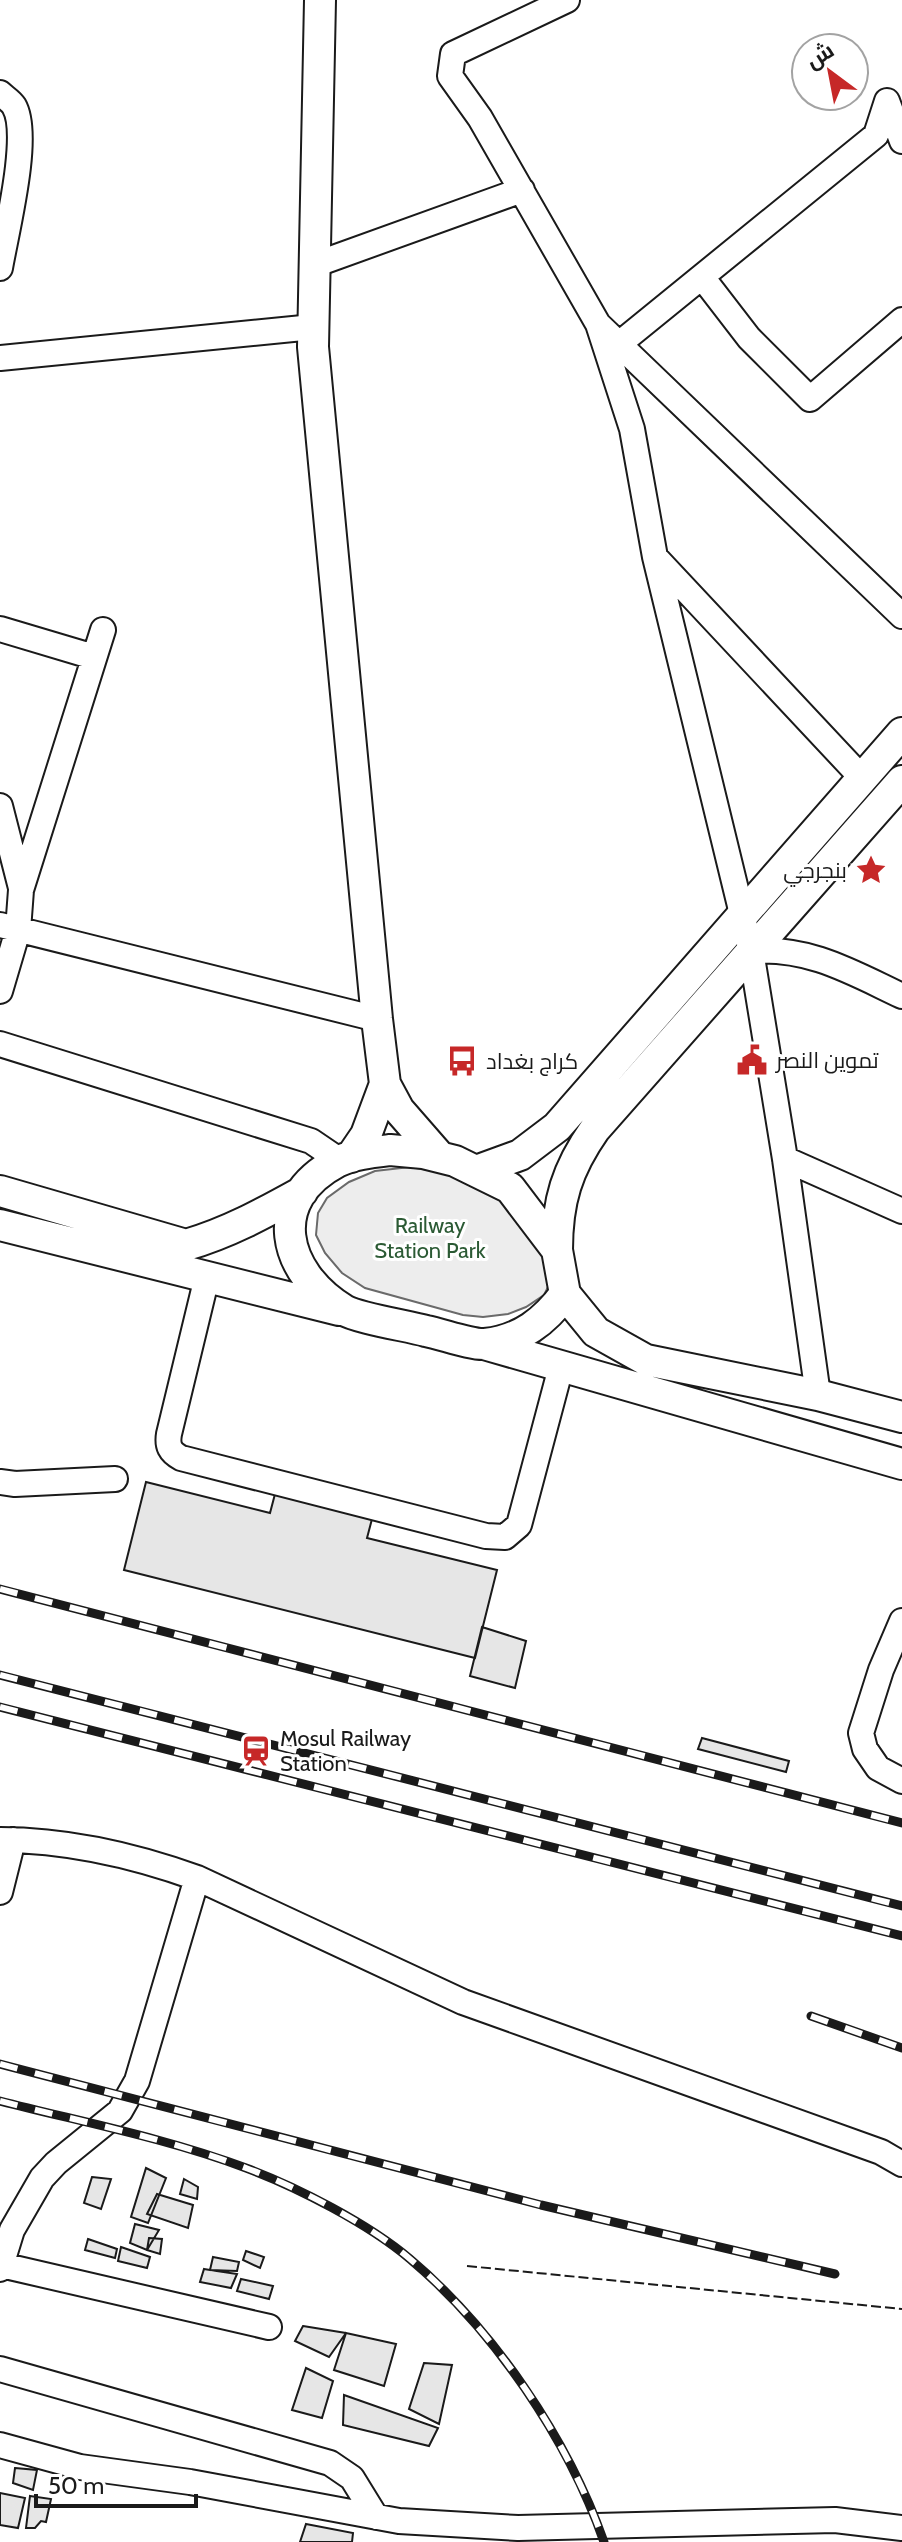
<svg xmlns="http://www.w3.org/2000/svg" width="902" height="2542" font-family="Cabin,Cairo,sans-serif">
<style>
.built{fill:#ededed;stroke:#6a6a6a;stroke-width:2}
.building{fill:#e6e6e6;stroke:#1a1a1a;stroke-width:2}
.lines{fill:none;stroke-linecap:round;stroke-linejoin:round}
.minor-casing{stroke:#1a1a1a;stroke-width:28}
.major-casing{stroke:#1a1a1a;stroke-width:34}
.minor{stroke:#fff;stroke-width:24}
.major{stroke:#fff;stroke-width:30}
.rail-casing{stroke:#1a1a1a;stroke-width:9}
.rail{stroke:#fff;stroke-width:6;stroke-dasharray:18;stroke-linecap:butt}
.fence{stroke:#1a1a1a;stroke-width:2;stroke-dasharray:10 4;stroke-linecap:butt}
.labels{text-anchor:middle;dominant-baseline:central;stroke-width:6;stroke-linejoin:round;paint-order:stroke}
.poi-label{font-size:22px;fill:#1a1a1a;stroke:#fff;text-anchor:start}
.park-label{font-size:22px;fill:#2b5a34;stroke:#fff}
</style>
<rect width="100%" height="100%" fill="#fff"/>
<path class="built" d="M 410,1167 L 448,1173 L 506,1201 L 543,1250 L 550,1283 L 544,1295 L 526,1307 L 508,1314 L 483,1317 L 463,1315 L 365,1288 L 342,1273 L 325,1253 L 316,1235 L 318,1213 L 327,1198 L 349,1182 L 375,1171 Z"/>
<path class="building" d="M 146,1482 L 270,1513 L 275,1494 L 372,1519 L 367,1538 L 497,1570 L 475,1658 L 124,1570 Z
M 482,1627 L 526,1641 L 515,1688 L 470,1676 Z
M 702,1738 L 789,1761 L 786,1772 L 698,1749 Z
M 146,2168 L 166,2178 L 148,2223 L 131,2217 Z
M 92,2177 L 111,2179 L 101,2209 L 84,2203 Z
M 184,2179 L 198,2187 L 197,2199 L 180,2194 Z
M 157,2194 L 193,2205 L 188,2228 L 147,2214 Z
M 135,2224 L 159,2230 L 147,2250 L 130,2243 Z
M 149,2238 L 162,2239 L 160,2254 L 147,2250 Z
M 88,2239 L 117,2249 L 115,2258 L 85,2250 Z
M 121,2247 L 150,2257 L 147,2268 L 118,2261 Z
M 246,2251 L 264,2257 L 260,2268 L 243,2260 Z
M 213,2257 L 239,2262 L 237,2271 L 210,2270 Z
M 204,2269 L 210,2270 L 237,2274 L 231,2288 L 200,2282 Z
M 241,2279 L 273,2286 L 269,2299 L 237,2291 Z
M 303,2326 L 346,2333 L 329,2357 L 295,2341 Z
M 346,2333 L 396,2344 L 384,2386 L 334,2370 Z
M 424,2363 L 452,2365 L 439,2424 L 409,2409 Z
M 306,2368 L 333,2381 L 322,2418 L 292,2410 Z
M 344,2395 L 438,2428 L 429,2446 L 343,2425 Z
M 15,2468 L 37,2470 L 33,2490 L 13,2483 Z
M 0,2493 L 25,2498 L 18,2528 L 0,2525 Z
M 30,2496 L 51,2499 L 46,2522 L 41,2521 L 35,2528 L 26,2528 Z
M 306,2524 L 353,2533 L 352,2542 L 300,2542 Z"/>
<g class="lines">
<g class="minor-casing">
<path id="minor" d="M 567,0 L 453,54 L 450,76 L 480,118 L 598,324 L 632,429 L 655,557 L 751,951 L 785,1159 L 818,1395
M 0,93 C 4,97 11,101 14,106 C 31,135 6,233 0,268
M 314,265 L 522,190
M 702,277 L 749,338 L 810,399 L 902,320
M 599,325 L 902,616
M 619,344 L 876,135 L 887,101 L 902,141
M 0,358 L 313,327
M 656,558 L 862,778
M 0,629 L 94,657
M 0,806 L 21,888
M 0,925 L 377,1019
M 751,951 C 810,947 851,972 902,996
M 0,991 L 18,930 L 21,890 L 103,630
M 0,1044 L 311,1141 L 339,1160
M 785,1159 L 902,1211
M 207,1277 L 169,1434 C 167,1446 170,1452 181,1458 L 486,1536 L 505,1537 L 519,1525 L 561,1367
M 0,1482 L 15,1484 L 115,1479
M 902,1621 L 881,1670 L 861,1733 L 865,1749 L 878,1768 L 902,1781
M 0,1840 C 68,1840 133,1855 197,1878
M 0,1892 L 13,1840
M 1,2265 L 269,2327
M 0,2269 L 12,2230 L 42,2178 L 56,2163 L 120,2111 L 137,2081 L 197,1878 L 463,2002 L 881,2152 L 902,2164
M 0,2369 L 330,2463 L 352,2478 L 376,2517
M 0,2445 L 80,2467 L 190,2482 L 399,2521 L 518,2528 L 835,2520 L 902,2528"/>
</g>
<g class="major-casing">
<path id="major" d="M 320,0 L 313,347 L 377,1019 L 385,1084 L 399,1110 L 440,1157
M 390,1150 L 423,1153 L 455,1161 L 510,1188 L 557,1250 L 565,1294 C 545,1321 521,1340 485,1344 C 471,1345 442,1334 426,1331 C 408,1326 357,1318 344,1310 C 282,1272 265,1200 337,1162 C 353,1154 373,1152 390,1150 Z
M 351,1157 L 366,1135 L 385,1084
M 476,1171 L 520,1155 L 557,1127 L 902,733
M 0,1191 L 186,1245 C 228,1233 264,1213 302,1192
M 0,1225 L 339,1310
M 557,1250 C 557,1201 567,1169 595,1129 L 902,781
M 565,1294 L 596,1332 L 646,1360 L 818,1395 L 902,1417
M 484,1344 L 902,1464"/>
</g>
<use href="#minor" class="minor"/>
<use href="#major" class="major"/>
<g class="rail-casing">
<path id="rail" d="M 0,1589 L 902,1823
M 0,1675 L 902,1906
M 0,1707 L 902,1936
M 811,2016 L 902,2048
M 0,2064 L 541,2205 L 835,2274
M 0,2101 C 82,2122 166,2138 246,2168 C 297,2187 369,2224 410,2259 C 494,2330 568,2439 604,2542"/>
</g>
<use href="#rail" class="rail"/>
<path class="fence" d="M 467,2266 L 902,2309"/>
</g>
<defs>
<g id="sight-bare" transform="scale(2.4)"><path d="M0-6L1.8-2.2L6-1.7L2.9 1.2L3.7 5.4L0 3.3L-3.7 5.4L-2.9 1.2L-6-1.7L-1.8-2.2Z" fill="#c62828" stroke="#fff" stroke-width="2.5" paint-order="stroke"/></g>
<g id="civic-bare" transform="scale(2.4)"><path d="M-.6-6.5H3V-4.5H.6V-3L4-1V1h2V6H-6V1h2V-1L-.6-3ZM-1.2 2.5V6h2.4V2.5Z" fill="#c62828" stroke="#fff" stroke-width="2.5" paint-order="stroke"/></g>
<g id="bus-bare" transform="scale(2.4)"><path d="M-5-6H5V4H4V6H2V4H-2V6H-4V4H-5ZM-3.5-4V0h7V-4ZM-3.5 1.2v1.5H-2V1.2ZM2 1.2v1.5H3.5V1.2Z" fill="#c62828" stroke="#fff" stroke-width="2.5" paint-order="stroke"/></g>
<g id="station-bare" transform="scale(2.4)"><path d="M-3-6H3Q5-6 5-4V2Q5 4 3 4L4.5 6H3L1.5 4h-3L-3 6H-4.5L-3 4Q-5 4-5 2V-4Q-5-6-3-6ZM-3.5-4v3h7v-3ZM-3.5 1v1.5H-2V1ZM2 1v1.5H3.5V1Z" fill="#c62828" stroke="#fff" stroke-width="2.5" paint-order="stroke"/></g>
</defs>
<g fill-rule="evenodd">
<use href="#sight-bare" x="871" y="870"/>
<use href="#civic-bare" x="752" y="1060"/>
<use href="#bus-bare" x="462" y="1061"/>
<use href="#station-bare" x="256" y="1751"/>
</g>
<g class="labels">
<g class="poi-label">
<text x="847" y="870" text-anchor="end">بنجرجي</text>
<text x="776" y="1060">تموين النصر</text>
<text x="486" y="1061">كراج بغداد</text>
<text x="280" y="1738">Mosul Railway<tspan x="280" dy="25">Station</tspan></text>
</g>
<g class="park-label">
<text x="430" y="1225">Railway<tspan x="430" dy="25">Station Park</tspan></text>
</g>
</g>
<g transform="translate(830 72) rotate(328)"><circle r="38" fill="#ffffff" stroke="#a3a3a3" stroke-width="2"/>
<path d="M0-6L14 30L0 20L-14 30Z" fill="#c62828"/>
<text y="-12" font-size="22" font-weight="bold" text-anchor="middle" fill="#1a1a1a">ش</text>
</g>
<path d="M36 2494v12h160v-12" fill="none" stroke="#1a1a1a" stroke-width="4"/>
<text x="48" y="2494" font-size="24" fill="#1a1a1a" stroke="#ffffff" stroke-width="6" paint-order="stroke">50 m</text>
</svg>
